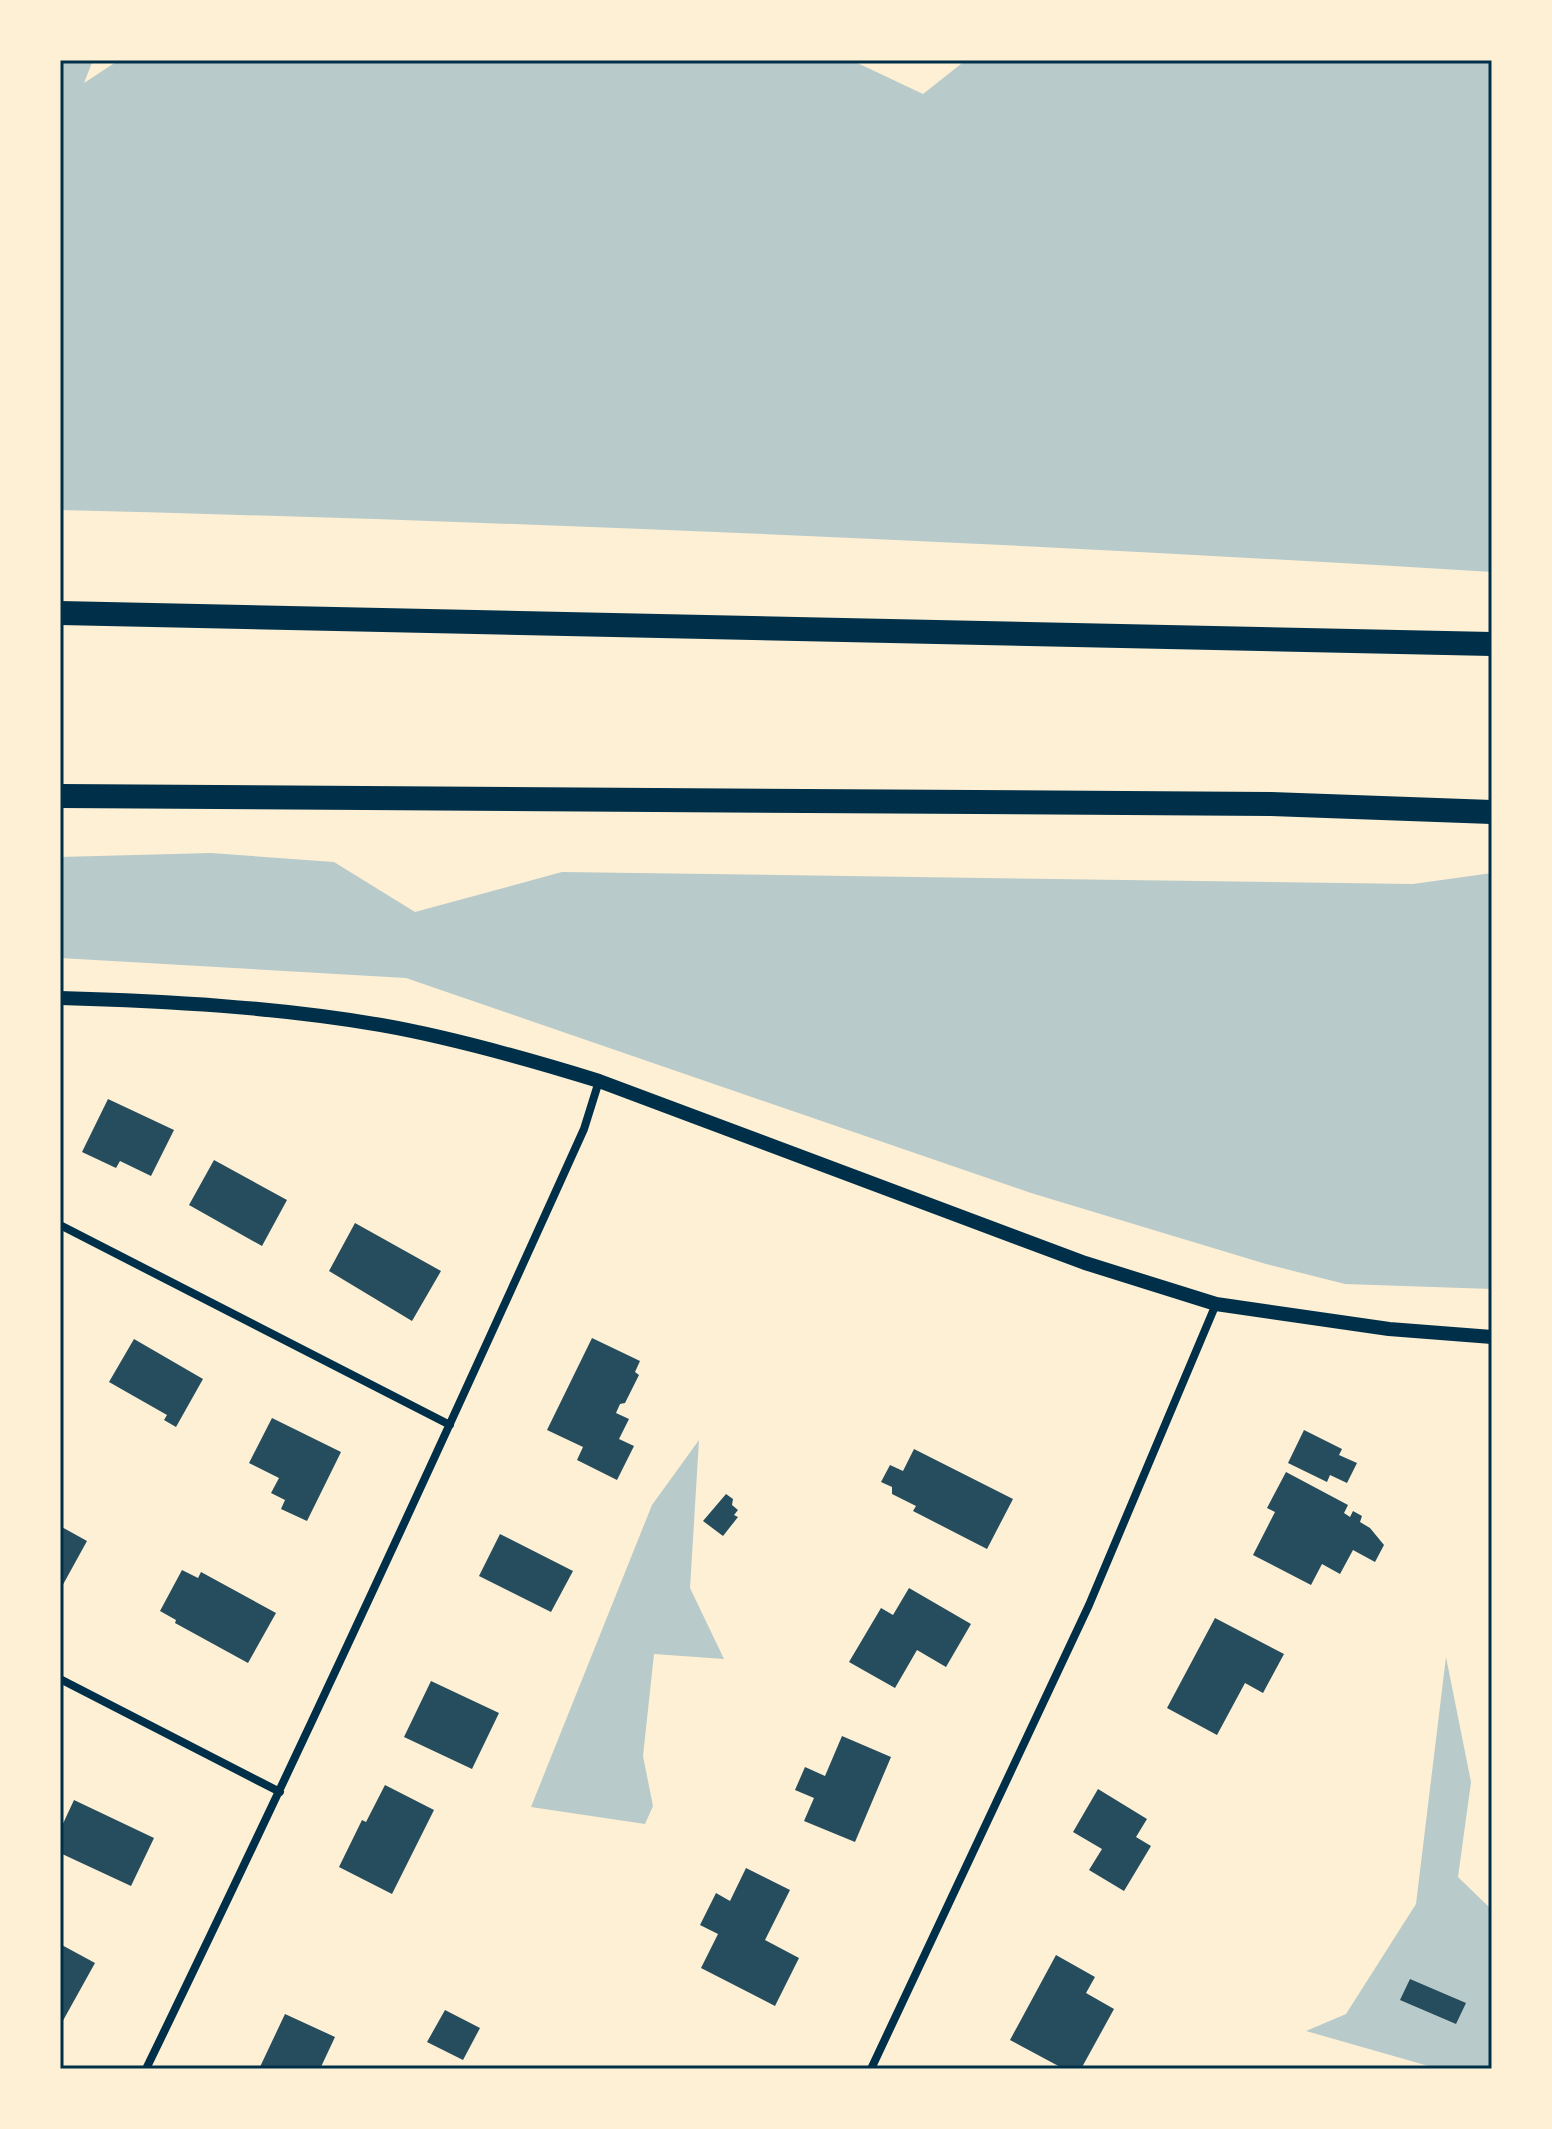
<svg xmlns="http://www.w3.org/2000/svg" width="1552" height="2129" font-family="'Titillium Web',sans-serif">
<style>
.green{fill:#b9caca}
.building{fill:#264d5e}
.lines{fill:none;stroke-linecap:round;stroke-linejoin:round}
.minor{stroke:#003049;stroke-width:8}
.tertiary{stroke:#003049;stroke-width:14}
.motorway{stroke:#003049;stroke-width:24}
.neatline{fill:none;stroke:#003049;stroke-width:3}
</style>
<rect width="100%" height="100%" fill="#fdf0d5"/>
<path class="green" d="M 60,60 L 93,60 L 84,83 L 119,60 L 851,60 L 923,94 L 966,60 L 1492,60 L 1492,572 C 1015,543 538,522 60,510 Z
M 211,853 L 334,862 L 415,912 L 562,872 L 1413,884 L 1492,873 L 1492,1289 L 1345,1284 L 1266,1264 L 1031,1193 L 406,978 L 60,958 L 60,857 Z
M 699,1440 L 690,1588 L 724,1659 L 654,1654 L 643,1756 L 653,1806 L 645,1824 L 531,1807 L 652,1505 Z
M 1446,1657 L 1471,1782 L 1458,1877 L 1492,1910 L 1492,2069 L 1439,2069 L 1306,2031 L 1346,2014 L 1416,1904 Z"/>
<path class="building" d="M 108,1099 L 174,1130 L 151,1176 L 120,1161 L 116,1168 L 82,1152 Z
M 214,1160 L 287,1200 L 262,1246 L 189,1205 Z
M 355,1223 L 441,1271 L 412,1321 L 329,1271 Z
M 592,1338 L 640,1361 L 635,1372 L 639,1375 L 625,1403 L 620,1404 L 616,1413 L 629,1419 L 619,1439 L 634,1446 L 617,1480 L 577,1460 L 583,1447 L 547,1430 Z
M 134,1339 L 203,1379 L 176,1427 L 164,1420 L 167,1415 L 109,1382 Z
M 272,1418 L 341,1452 L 307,1521 L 281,1509 L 285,1500 L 271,1493 L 279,1478 L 249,1463 Z
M 1304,1430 L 1342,1449 L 1339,1455 L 1357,1463 L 1347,1483 L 1330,1475 L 1327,1482 L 1288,1463 Z
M 914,1449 L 1013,1499 L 987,1549 L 913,1511 L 916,1506 L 892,1494 L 892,1487 L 881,1482 L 890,1465 L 903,1471 Z
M 1286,1472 L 1348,1505 L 1344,1513 L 1350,1517 L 1353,1511 L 1362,1516 L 1360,1522 L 1370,1528 L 1384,1545 L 1375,1562 L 1353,1550 L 1340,1574 L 1322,1564 L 1311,1585 L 1253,1555 L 1275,1512 L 1267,1508 Z
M 726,1494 L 733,1499 L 732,1505 L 738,1510 L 734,1515 L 738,1517 L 723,1536 L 703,1521 Z
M 60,1526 L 87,1541 L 60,1590 Z
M 500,1534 L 573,1571 L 551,1612 L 479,1576 Z
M 182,1570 L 198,1578 L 201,1572 L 276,1613 L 248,1663 L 175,1623 L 176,1620 L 160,1611 Z
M 909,1588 L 971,1624 L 946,1667 L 917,1650 L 895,1688 L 849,1662 L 881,1608 L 893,1615 Z
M 1215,1618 L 1284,1654 L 1263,1693 L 1245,1683 L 1217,1735 L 1167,1708 Z
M 431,1681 L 499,1713 L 472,1769 L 404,1737 Z
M 842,1736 L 891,1757 L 855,1842 L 804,1821 L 814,1798 L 795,1790 L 805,1767 L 825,1776 Z
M 385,1785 L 434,1810 L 392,1894 L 339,1867 L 362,1820 L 366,1822 Z
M 1098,1789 L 1147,1819 L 1136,1837 L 1151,1846 L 1124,1891 L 1089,1870 L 1102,1849 L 1073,1832 Z
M 74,1800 L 154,1838 L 131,1886 L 60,1853 L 60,1830 Z
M 746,1868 L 790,1890 L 765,1940 L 799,1958 L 775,2006 L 701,1968 L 718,1934 L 700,1925 L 716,1893 L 730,1901 Z
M 60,1944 L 95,1963 L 60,2026 Z
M 1056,1955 L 1095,1977 L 1086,1993 L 1114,2009 L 1081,2069 L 1064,2069 L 1010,2040 Z
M 1410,1979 L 1466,2003 L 1456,2024 L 1400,2000 Z
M 445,2010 L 480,2028 L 463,2060 L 427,2042 Z
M 285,2014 L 335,2037 L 320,2069 L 259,2069 Z"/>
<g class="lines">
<path class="minor" d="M 60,1225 L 450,1425
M 60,1679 L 280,1792
M 146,2069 C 297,1758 442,1444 584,1129 L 599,1081
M 871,2069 L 1089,1605 L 1216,1304"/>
<path class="tertiary" d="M 60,998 C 168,1001 275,1007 381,1025 C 455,1038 528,1059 599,1081 L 1085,1263 L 1216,1304 L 1389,1329 L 1492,1337"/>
<path class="motorway" d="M 60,613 L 1492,644
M 60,796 L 1271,804 L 1492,812"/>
</g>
<rect width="1552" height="2129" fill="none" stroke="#fdf0d5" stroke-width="124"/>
<rect x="62" y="62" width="1428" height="2005" class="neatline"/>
</svg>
